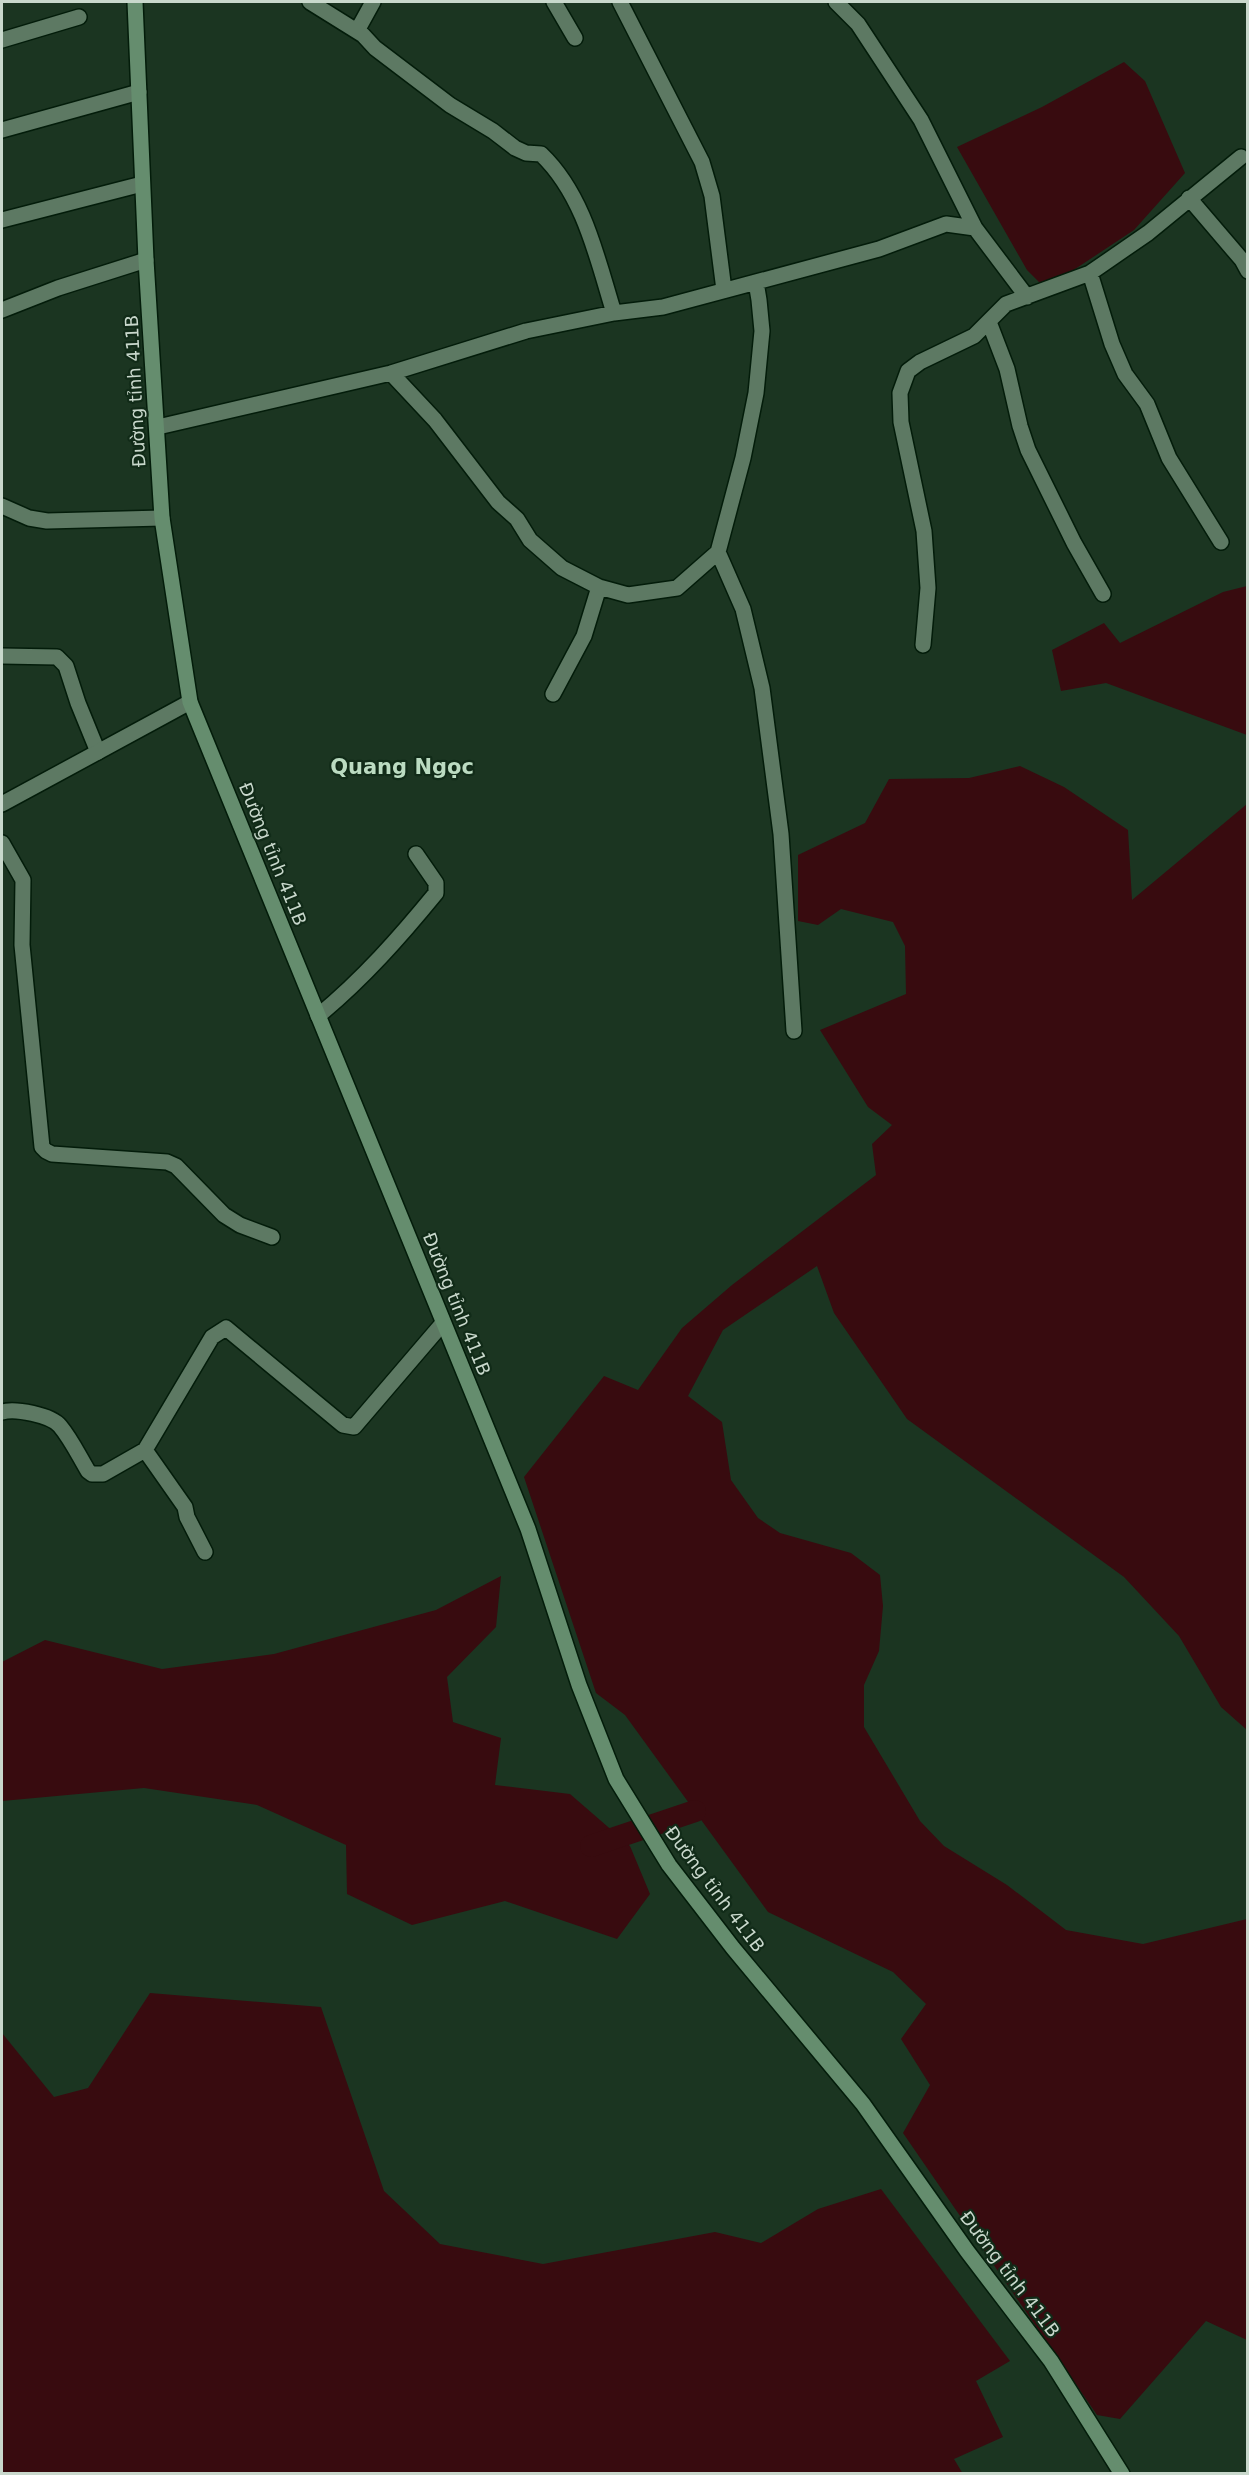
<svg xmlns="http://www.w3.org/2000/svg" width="1249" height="2475" font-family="'DejaVu Sans',sans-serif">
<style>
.water{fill:#380b0f}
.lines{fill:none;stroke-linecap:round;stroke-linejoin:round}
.canal{stroke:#380b0f;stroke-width:22}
.minor-casing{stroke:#031c0a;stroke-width:18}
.tertiary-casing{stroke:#031c0a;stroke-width:18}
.secondary-casing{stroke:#031c0a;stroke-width:18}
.minor{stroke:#5d7963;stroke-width:15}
.tertiary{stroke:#5d7963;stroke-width:15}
.secondary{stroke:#658d6e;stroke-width:15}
.labels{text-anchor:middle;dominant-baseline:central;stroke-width:4.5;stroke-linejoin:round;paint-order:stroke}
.street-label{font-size:18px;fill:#c9d8cc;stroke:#112b18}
.quarter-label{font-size:21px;font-weight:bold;fill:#bbdbc1;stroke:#112b18}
</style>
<rect width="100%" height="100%" fill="#1b3521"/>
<path class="water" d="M 1124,62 L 1145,81 L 1185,173 L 1134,230 L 1057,281 L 1040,283 L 1027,270 L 957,147 L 1042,107 Z
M 1247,586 L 1247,735 L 1106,683 L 1061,691 L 1052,650 L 1104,623 L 1120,643 L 1223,592 Z
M 1020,766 L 1064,787 L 1128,830 L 1132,900 L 1247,804 L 1247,1730 L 1221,1707 L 1179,1636 L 1124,1577 L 907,1419 L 834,1313 L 817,1266 L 723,1330 L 688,1396 L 722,1422 L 731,1480 L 758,1518 L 780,1533 L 851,1553 L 880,1575 L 883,1606 L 879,1651 L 864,1685 L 864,1727 L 920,1821 L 944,1846 L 1007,1885 L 1066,1930 L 1143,1944 L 1247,1919 L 1247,2340 L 1206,2321 L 1120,2419 L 1097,2415 L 903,2133 L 930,2085 L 901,2039 L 926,2004 L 893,1972 L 768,1912 L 625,1715 L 596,1693 L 524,1477 L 604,1376 L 638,1390 L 682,1328 L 732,1285 L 876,1175 L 872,1144 L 892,1125 L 868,1107 L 820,1030 L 906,994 L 905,946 L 893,922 L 841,909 L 818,925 L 798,921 L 798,855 L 865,823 L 889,779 L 969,778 Z
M 501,1576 L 496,1627 L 447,1677 L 453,1722 L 501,1738 L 495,1785 L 570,1794 L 630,1846 L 650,1894 L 617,1939 L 505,1901 L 412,1925 L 347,1894 L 346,1845 L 257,1805 L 144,1788 L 2,1801 L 2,1662 L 45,1640 L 162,1669 L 274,1654 L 436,1610 Z
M 150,1993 L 321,2007 L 384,2191 L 440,2244 L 543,2264 L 715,2232 L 761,2243 L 818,2209 L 881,2189 L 1010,2361 L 976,2381 L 1003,2437 L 954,2459 L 963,2474 L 5,2473 L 2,2471 L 2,2033 L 54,2097 L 88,2088 Z"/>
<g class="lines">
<path class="canal" d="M 591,1846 L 695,1811"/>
<g class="minor-casing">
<path id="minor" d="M 310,2 L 363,35 L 375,48 L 450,105 L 493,131 L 515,148 L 526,153 L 541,154 C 584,195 597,258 614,313
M 554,2 L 575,38
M 620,2 L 702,162 L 712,196 L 724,290
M 836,2 L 858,24 L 921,120 L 975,228 L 1027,297
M 357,31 L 373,2
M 2,40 L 79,17
M 2,130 L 139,92
M 1189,198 L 1242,260 L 1248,271
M 2,220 L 142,184
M 1090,273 L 1112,344 L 1125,374 L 1147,404 L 1169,458 L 1221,542
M 2,310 L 58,288 L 146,260
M 989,322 L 1007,369 L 1020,426 L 1028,450 L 1074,543 L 1103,594
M 391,373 L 435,420 L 498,502 L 517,519 L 530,540 L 562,568 L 599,587 L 628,595 L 677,588 L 718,552 L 743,458 L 756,393 L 762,331 L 759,300 L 756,282
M 158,427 L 391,373 L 526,331 L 614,313 L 663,307 L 879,249 L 946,224 L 975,228
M 2,506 L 29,518 L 47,521 L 162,518
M 718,552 L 743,609 L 762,688 L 781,834 L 794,1031
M 923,645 L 928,588 L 924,531 L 901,422 L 900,393 L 908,371 L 920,362 L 974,336 L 1006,304 L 1090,273 L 1148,233 L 1241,157
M 2,656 L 57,657 L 66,666 L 78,703 L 98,752
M 553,694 L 584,636 L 599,587
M 2,843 L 23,880 L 22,945 L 42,1147 L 46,1151 L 52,1154 L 167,1162 L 176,1166 L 224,1215 L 240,1225 L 272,1237
M 318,1016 C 363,979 400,937 436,893 L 436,883 L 416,854
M 2,1412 C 15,1408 51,1415 60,1426 C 71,1439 79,1456 88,1471 L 92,1474 L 103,1474 L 145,1450 L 212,1337 L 226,1328 L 343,1425 L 354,1427 L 443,1323
M 145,1450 L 185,1507 L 187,1517 L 205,1552"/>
</g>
<g class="tertiary-casing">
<path id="tertiary" d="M 2,804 L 190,702"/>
</g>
<g class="secondary-casing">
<path id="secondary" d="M 135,2 L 146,260 L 162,518 L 190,702 L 528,1529 L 579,1685 L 616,1779 L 669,1865 L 733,1948 L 863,2104 L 967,2251 L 1051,2361 L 1122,2474"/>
</g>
<use href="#minor" class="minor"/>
<use href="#tertiary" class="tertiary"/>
<use href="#secondary" class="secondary"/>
</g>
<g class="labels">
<g class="street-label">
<text transform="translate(135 391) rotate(-93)">Đường tỉnh 411B</text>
<text transform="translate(273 854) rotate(68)">Đường tỉnh 411B</text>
<text transform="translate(457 1304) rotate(68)">Đường tỉnh 411B</text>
<text transform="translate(715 1889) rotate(53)">Đường tỉnh 411B</text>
<text transform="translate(1010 2274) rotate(53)">Đường tỉnh 411B</text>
</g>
<g class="quarter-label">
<text x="402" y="767">Quang Ngọc</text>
</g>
</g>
<rect width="1249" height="2475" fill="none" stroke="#c9d8cc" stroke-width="6"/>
</svg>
